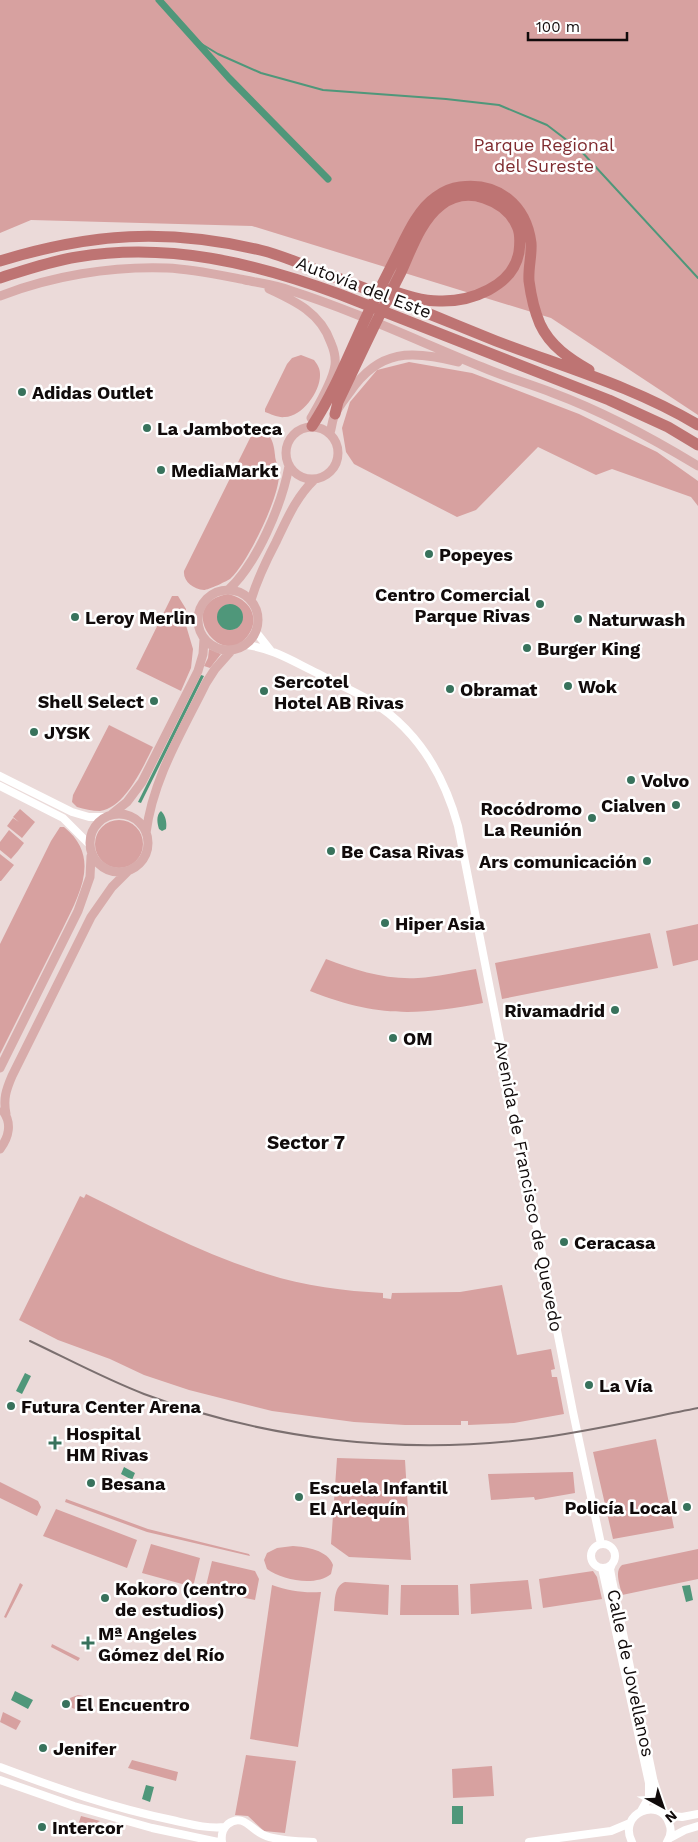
<svg xmlns="http://www.w3.org/2000/svg" width="698" height="1842" font-family="'Work Sans',sans-serif">
<style>
.green{fill:#d7a1a0;fill-rule:evenodd}
.water{fill:#4f977a}
.lines{fill:none;stroke-linecap:round;stroke-linejoin:round}
.stream{stroke:#4f977a;stroke-width:2}
.canal{stroke:#4f977a;stroke-width:7}
.minor{stroke:#fff;stroke-width:8}
.major{stroke:#d8acab;stroke-width:9}
.highway{stroke:#be7473;stroke-width:11}
.rail{stroke:#7b6f6f;stroke-width:2}
.poi-dot{fill:#38725c;stroke:#fff;stroke-width:2}
.labels{text-anchor:middle;dominant-baseline:central;stroke-width:5;stroke-linejoin:round;paint-order:stroke}
.park-label{font-size:18px;fill:#7f2c30;stroke:#fff}
.street-label{font-size:18px;fill:#110b0b;stroke:#fff}
.poi-label{font-size:18px;font-weight:bold;fill:#110b0b;stroke:#fff;text-anchor:start}
.neighbourhood-label{font-size:19px;font-weight:bold;fill:#110b0b;stroke:#fff}
</style>
<rect width="100%" height="100%" fill="#ebdad9"/>
<path class="green" d="M 0,0 L 698,0 L 698,415 L 551,318 L 252,226 L 31,220 L 0,233 Z
M 301,355 L 314,360 C 317,364 320,368 320,374 C 321,391 302,417 285,417 C 278,418 271,414 265,412 L 265,409 L 287,364 L 292,358 Z
M 409,362 L 472,373 L 579,414 L 657,452 L 698,481 L 698,506 L 691,497 L 612,469 L 596,475 L 538,447 L 476,510 L 457,517 L 354,464 L 346,452 L 342,428 L 350,402 L 377,370 Z
M 257,430 C 271,430 274,444 275,455 C 275,461 279,467 279,474 C 280,496 248,562 231,578 C 228,581 208,590 204,590 C 193,589 183,581 184,571 L 253,432 Z
M 228,594 C 247,598 261,615 249,634 C 223,674 172,604 228,594 ZM 228,604 L 239,608 L 241,624 L 235,629 L 230,630 L 218,612 L 221,608 Z
M 172,596 L 178,596 L 186,609 L 185,622 L 193,649 L 191,668 L 181,691 L 136,669 Z
M 209,649 L 221,654 L 210,668 L 204,666 L 208,658 Z
M 109,725 L 153,747 C 143,767 125,808 100,811 C 92,811 84,809 77,807 L 72,802 L 73,795 Z
M 20,809 L 35,822 L 22,838 L 7,826 L 13,818 L 19,822 L 13,817 Z
M95 844a24 24 0 1 1 48 0a24 24 0 1 1-48 0Z
M 60,827 L 64,827 C 101,857 80,893 63,928 L 0,1054 L 0,944 L 51,841 Z
M 9,830 L 24,843 L 18,851 L 11,845 L 18,851 L 11,859 L 0,850 L 0,842 Z
M 0,854 L 14,865 L 1,881 L 0,881 Z
M 698,924 L 698,960 L 673,966 L 666,931 Z
M 650,933 L 658,968 L 502,999 L 495,963 Z
M 326,959 C 355,970 386,980 418,978 C 437,977 457,972 476,969 L 483,1003 C 415,1016 376,1017 310,991 Z
M 86,1194 C 145,1223 204,1255 267,1274 C 304,1286 345,1291 383,1293 L 383,1298 L 391,1299 L 392,1293 L 460,1292 L 502,1285 L 517,1355 L 551,1349 L 555,1369 L 551,1370 L 552,1377 L 557,1377 L 564,1414 L 514,1423 L 468,1425 L 468,1421 L 461,1421 L 461,1425 L 405,1425 L 354,1422 L 272,1411 L 189,1390 L 144,1375 L 110,1359 L 58,1340 L 19,1320 L 80,1196 L 84,1198 Z
M 656,1439 L 674,1528 L 613,1539 L 593,1452 Z
M 337,1458 L 405,1460 L 411,1560 L 349,1557 L 331,1544 Z
M 573,1472 L 575,1493 L 535,1500 L 534,1497 L 491,1500 L 488,1474 Z
M 0,1482 L 38,1501 L 41,1507 L 37,1516 L 0,1498 Z
M 66,1499 L 148,1529 L 249,1554 L 250,1556 L 147,1532 L 65,1502 Z
M 56,1509 L 137,1540 L 127,1568 L 43,1536 Z
M 151,1544 L 200,1558 L 193,1587 L 142,1573 Z
M 293,1546 C 306,1547 328,1550 333,1565 L 331,1574 C 315,1587 282,1580 267,1569 L 264,1560 L 267,1553 L 277,1548 Z
M 698,1549 L 698,1579 L 622,1595 C 620,1585 614,1571 622,1565 Z
M 212,1561 L 255,1571 L 259,1579 L 255,1600 L 205,1590 Z
M 593,1571 L 597,1577 L 602,1599 L 543,1608 L 539,1579 Z
M 528,1580 L 532,1609 L 471,1614 L 470,1584 Z
M 345,1582 L 389,1585 L 388,1615 L 334,1611 C 335,1600 334,1586 345,1582 Z
M 20,1583 L 23,1585 L 6,1618 L 4,1617 Z
M 272,1585 C 289,1591 303,1593 321,1592 L 298,1747 L 250,1739 Z
M 401,1585 L 458,1585 L 459,1615 L 400,1615 Z
M 52,1644 L 80,1658 L 78,1661 L 51,1647 Z
M 78,1695 L 83,1696 L 78,1710 L 72,1708 L 70,1698 Z
M 3,1712 L 21,1721 L 16,1730 L 0,1722 Z
M 246,1755 L 296,1761 L 285,1833 L 264,1831 L 248,1816 L 235,1815 Z
M 132,1760 L 178,1772 L 176,1781 L 128,1768 Z
M 492,1766 L 494,1796 L 453,1798 L 452,1769 Z
M 81,1816 L 100,1821 L 84,1829 L 79,1822 Z"/>
<path class="water" d="M217 617a13 13 0 1 1 26 0a13 13 0 1 1-26 0Z
M 201,675 L 204,676 L 141,803 L 138,802 Z
M 161,811 C 166,816 167,823 166,829 L 162,831 L 159,829 C 157,823 156,815 161,811 Z
M 25,1373 L 31,1376 L 22,1394 L 16,1391 Z
M 124,1467 L 135,1473 L 132,1480 L 121,1474 Z
M 690,1585 L 693,1600 L 686,1602 L 682,1586 Z
M 15,1691 L 33,1700 L 28,1709 L 11,1700 Z
M 146,1785 L 154,1787 L 150,1802 L 142,1799 Z
M 452,1806 L 463,1806 L 463,1824 L 452,1824 Z"/>
<g class="lines">
<path class="stream" d="M 195,40 L 218,54 L 261,73 L 323,90 L 446,99 L 499,105 L 547,125 L 581,151 L 698,278"/>
<path class="canal" d="M 159,0 L 229,78 L 328,179"/>
<path class="minor" d="M 256,632 L 271,651
M 246,645 C 272,648 294,662 317,673 C 335,683 354,691 371,701 C 418,730 444,775 458,826 L 573,1412 L 601,1544
M 0,776 L 72,812 L 89,817 L 105,817
M 0,786 L 63,818 L 89,844
M591 1556a12 12 0 1 1 24 0a12 12 0 1 1-24 0Z
M 612,1564 L 610,1569 L 612,1580 L 654,1783 L 656,1800 L 661,1812
M 602,1568 L 649,1783 L 649,1797 L 641,1811
M 0,1767 C 56,1788 113,1808 172,1820 C 190,1824 207,1829 225,1827
M 0,1780 L 74,1806 L 152,1828 L 218,1842
M 665,1815 L 682,1817 L 698,1814
M 670,1838 L 685,1830 L 698,1826
M 222,1842 C 221,1835 222,1829 228,1824 C 244,1812 252,1832 266,1836 C 280,1841 298,1841 313,1842
M 529,1842 L 611,1831 L 630,1823
M 632,1842 C 617,1813 660,1796 669,1823 C 672,1830 671,1836 667,1842"/>
<path class="major" d="M 269,289 C 295,301 321,313 331,343 C 334,350 336,357 335,365 C 333,381 319,404 311,418
M 0,296 C 51,276 111,266 167,268 C 193,269 219,275 245,280 C 260,283 275,285 289,290 C 355,311 418,341 482,367 C 505,377 530,384 553,393 C 604,412 652,438 698,466
M286 453a26 26 0 1 1 52 0a26 26 0 1 1-52 0Z
M 330,433 C 332,427 332,420 335,415 C 338,407 345,399 350,392 C 379,349 412,350 458,362
M198 620a30 30 0 1 1 60 0a30 30 0 1 1-60 0Z
M 228,590 C 257,564 282,504 289,466
M 251,600 C 257,580 266,561 276,542 C 287,519 296,497 315,479
M90 843a29 29 0 1 1 58 0a29 29 0 1 1-58 0Z
M 112,814 L 127,802 L 142,782 L 198,671 L 203,654 L 204,639
M 146,833 C 153,778 182,732 206,683 L 215,669 L 231,651
M 0,1068 L 78,911 L 90,877 L 91,856
M 6,1114 C 3,1099 6,1090 12,1076 L 91,917 L 112,887 L 128,871
M 0,1149 C 9,1137 12,1123 3,1111"/>
<path class="highway" d="M 0,261 C 91,233 167,228 260,250 C 282,255 303,265 324,273 C 382,294 439,318 496,341 C 564,367 635,387 698,425
M 0,278 C 25,270 51,261 77,257 C 168,242 255,263 339,294 L 609,400 L 668,427 L 698,445
M 335,414 L 338,402 C 359,358 379,315 401,272 C 411,250 421,220 441,205 C 454,195 469,193 484,198 C 499,203 511,212 517,226 C 521,234 520,244 519,252 C 513,287 470,302 439,301 C 419,301 399,293 380,287
M 312,426 C 333,394 347,359 363,324 C 373,302 385,279 396,257 C 406,237 417,210 436,197 C 443,192 451,188 460,187 C 498,182 526,205 531,243 C 532,255 528,268 529,281 C 531,296 534,310 540,324 C 550,346 570,359 589,370"/>
<path class="rail" d="M 30,1341 C 68,1359 105,1379 144,1394 C 267,1440 400,1455 531,1439 C 587,1432 642,1419 698,1408"/>
</g>
<g class="poi-dot">
<circle cx="22" cy="392" r="5"/>
<circle cx="147" cy="428" r="5"/>
<circle cx="161" cy="470" r="5"/>
<circle cx="429" cy="554" r="5"/>
<circle cx="540" cy="604" r="5"/>
<circle cx="75" cy="617" r="5"/>
<circle cx="578" cy="619" r="5"/>
<circle cx="527" cy="648" r="5"/>
<circle cx="568" cy="686" r="5"/>
<circle cx="450" cy="689" r="5"/>
<circle cx="264" cy="691" r="5"/>
<circle cx="154" cy="701" r="5"/>
<circle cx="34" cy="732" r="5"/>
<circle cx="631" cy="780" r="5"/>
<circle cx="676" cy="805" r="5"/>
<circle cx="592" cy="818" r="5"/>
<circle cx="331" cy="851" r="5"/>
<circle cx="647" cy="861" r="5"/>
<circle cx="385" cy="923" r="5"/>
<circle cx="615" cy="1010" r="5"/>
<circle cx="393" cy="1038" r="5"/>
<circle cx="564" cy="1242" r="5"/>
<circle cx="589" cy="1385" r="5"/>
<circle cx="11" cy="1406" r="5"/>
<path d="M52.5 1435.5h5v5h5v5h-5v5h-5v-5h-5v-5h5z"/>
<circle cx="91" cy="1483" r="5"/>
<circle cx="299" cy="1497" r="5"/>
<circle cx="687" cy="1507" r="5"/>
<circle cx="105" cy="1598" r="5"/>
<path d="M85.5 1635.5h5v5h5v5h-5v5h-5v-5h-5v-5h5z"/>
<circle cx="66" cy="1704" r="5"/>
<circle cx="43" cy="1748" r="5"/>
<circle cx="42" cy="1827" r="5"/>
</g>
<g class="labels">
<g class="park-label">
<text x="544" y="144">Parque Regional<tspan x="544" dy="21">del Sureste</tspan></text>
</g>
<g class="street-label">
<text transform="translate(364 287) rotate(21)">Autovía del Este</text>
<text transform="translate(529 1186) rotate(79)">Avenida de Francisco de Quevedo</text>
<text transform="translate(631 1673) rotate(78)">Calle de Jovellanos</text>
</g>
<g class="poi-label">
<text x="32" y="392">Adidas Outlet</text>
<text x="157" y="428">La Jamboteca</text>
<text x="171" y="470">MediaMarkt</text>
<text x="439" y="554">Popeyes</text>
<text x="530" y="594" text-anchor="end">Centro Comercial<tspan x="530" dy="21">Parque Rivas</tspan></text>
<text x="85" y="617">Leroy Merlin</text>
<text x="588" y="619">Naturwash</text>
<text x="537" y="648">Burger King</text>
<text x="274" y="681">Sercotel<tspan x="274" dy="21">Hotel AB Rivas</tspan></text>
<text x="578" y="686">Wok</text>
<text x="460" y="689">Obramat</text>
<text x="144" y="701" text-anchor="end">Shell Select</text>
<text x="44" y="732">JYSK</text>
<text x="641" y="780">Volvo</text>
<text x="666" y="805" text-anchor="end">Cialven</text>
<text x="582" y="808" text-anchor="end">Rocódromo<tspan x="582" dy="21">La Reunión</tspan></text>
<text x="341" y="851">Be Casa Rivas</text>
<text x="637" y="861" text-anchor="end">Ars comunicación</text>
<text x="395" y="923">Hiper Asia</text>
<text x="605" y="1010" text-anchor="end">Rivamadrid</text>
<text x="403" y="1038">OM</text>
<text x="574" y="1242">Ceracasa</text>
<text x="599" y="1385">La Vía</text>
<text x="21" y="1406">Futura Center Arena</text>
<text x="66" y="1433">Hospital<tspan x="66" dy="21">HM Rivas</tspan></text>
<text x="101" y="1483">Besana</text>
<text x="309" y="1487">Escuela Infantil<tspan x="309" dy="21">El Arlequín</tspan></text>
<text x="677" y="1507" text-anchor="end">Policía Local</text>
<text x="115" y="1588">Kokoro (centro<tspan x="115" dy="21">de estudios)</tspan></text>
<text x="98" y="1633">Mª Angeles<tspan x="98" dy="21">Gómez del Río</tspan></text>
<text x="76" y="1704">El Encuentro</text>
<text x="53" y="1748">Jenifer</text>
<text x="52" y="1827">Intercor</text>
</g>
<g class="neighbourhood-label">
<text x="306" y="1142">Sector 7</text>
</g>
</g>
<g transform="translate(663 1807) rotate(140)" stroke="#ffffff" stroke-width="4" paint-order="stroke">
<path d="M0-4L9 19L0 12L-9 19Z" fill="#110b0b"/>
<text y="-8" font-size="14" font-weight="bold" text-anchor="middle" fill="#110b0b">N</text>
</g>
<path d="M528 32v8h99v-8" fill="none" stroke="#110b0b" stroke-width="2.5"/>
<text x="536" y="32" font-size="15" fill="#110b0b" stroke="#ffffff" stroke-width="4" paint-order="stroke">100 m</text>
</svg>
